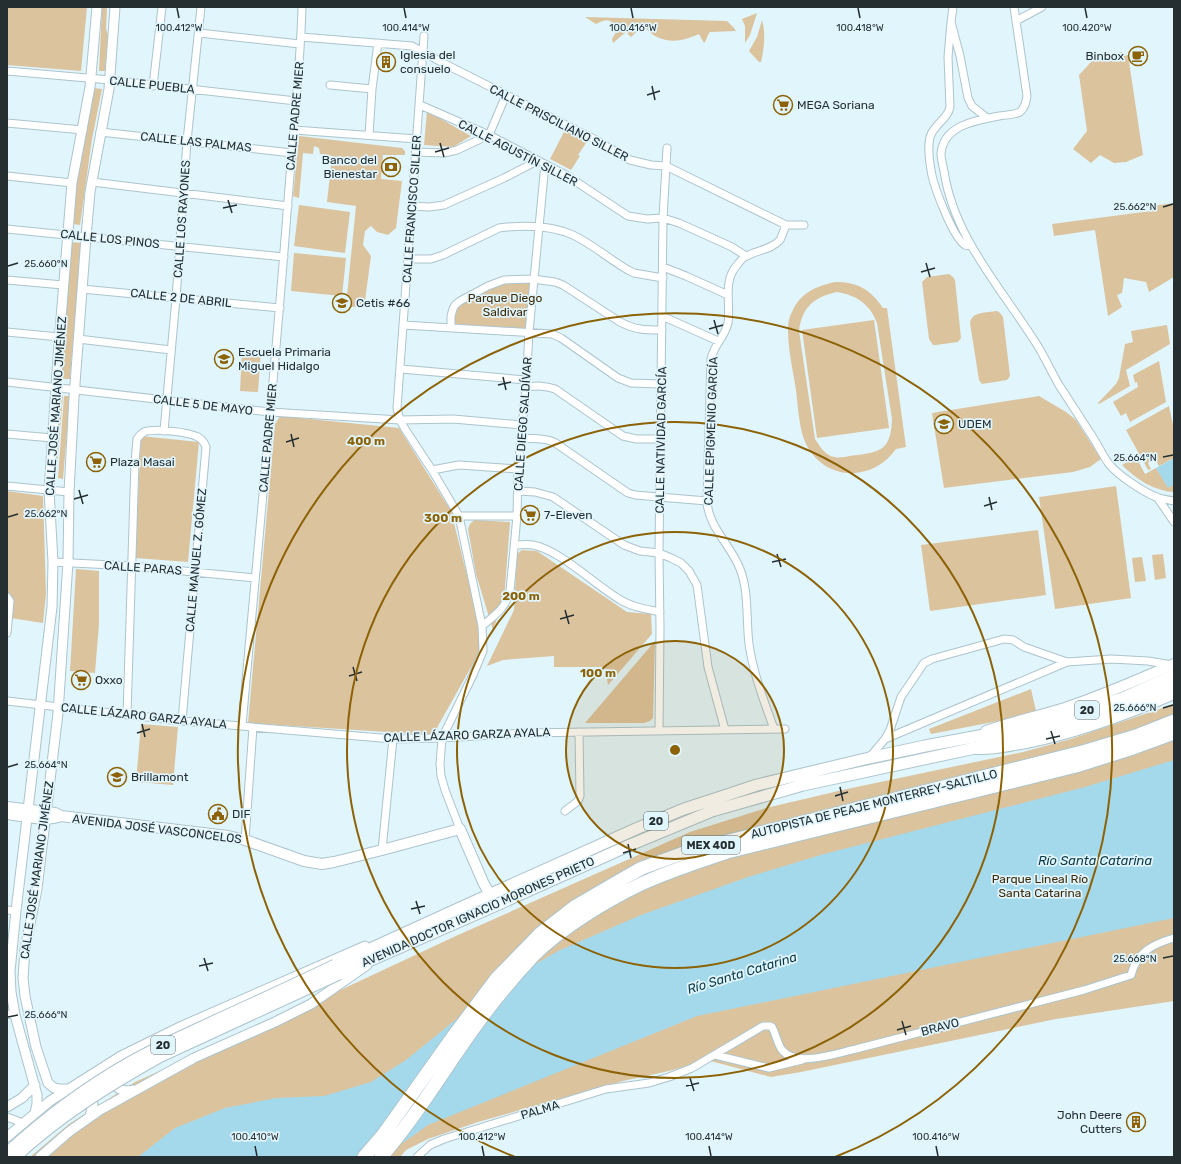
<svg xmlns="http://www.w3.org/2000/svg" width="1181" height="1164" font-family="Rubik,sans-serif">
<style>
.green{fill:#dbc39e;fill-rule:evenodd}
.water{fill:#a4d9ec}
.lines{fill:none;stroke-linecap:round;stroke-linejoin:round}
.minor-casing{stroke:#acc4cd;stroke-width:9}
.tertiary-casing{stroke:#acc4cd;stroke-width:11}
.secondary-casing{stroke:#acc4cd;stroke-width:12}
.primary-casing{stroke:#acc4cd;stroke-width:13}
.motorway-casing{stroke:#acc4cd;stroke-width:15}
.minor{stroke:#fff;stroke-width:7}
.tertiary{stroke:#fff;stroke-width:9}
.secondary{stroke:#fff;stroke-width:10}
.primary{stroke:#fff;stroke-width:11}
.motorway{stroke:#fff;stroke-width:13}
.primary-bridge-casing{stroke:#acc4cd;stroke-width:13;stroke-linecap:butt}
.primary-bridge{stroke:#fff;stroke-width:11}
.ticks{fill:none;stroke:#252f32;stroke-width:1.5}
.ring{fill:none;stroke:#8c6205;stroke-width:2}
.labels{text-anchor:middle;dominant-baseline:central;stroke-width:3.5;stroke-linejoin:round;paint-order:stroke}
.shield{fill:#e1f5fd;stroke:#5d6a6f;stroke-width:1}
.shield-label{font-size:11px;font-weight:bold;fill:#252f32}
.poi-label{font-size:12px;fill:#252f32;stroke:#e1f5fd;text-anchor:start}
.street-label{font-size:12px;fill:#252f32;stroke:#e1f5fd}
.park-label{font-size:12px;fill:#3d2a09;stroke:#e1f5fd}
.water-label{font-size:13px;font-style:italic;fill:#0a3a48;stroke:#e1f5fd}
.ticks-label{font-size:10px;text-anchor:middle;fill:#252f32;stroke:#e1f5fd;stroke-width:3.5;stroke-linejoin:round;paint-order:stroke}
.centre{fill:#8c6205;stroke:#e1f5fd;stroke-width:2}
.ring-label{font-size:12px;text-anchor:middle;font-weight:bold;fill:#8c6205;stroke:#e1f5fd;stroke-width:3.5;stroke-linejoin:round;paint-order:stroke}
</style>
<rect width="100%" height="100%" fill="#e1f5fd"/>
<path class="green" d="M 7,7 L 87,7 L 81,71 L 7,65 Z
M 102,7 L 107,7 L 106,29 L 108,35 L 105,71 L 99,71 Z
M 757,13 L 750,35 L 745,43 L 745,26 L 742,19 Z
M 585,17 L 727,21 L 734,28 L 736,31 L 710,32 C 707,35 707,40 704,43 L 699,34 C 677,44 660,44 643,26 L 631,37 L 626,32 L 613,43 L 612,39 L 616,32 C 613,18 607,18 596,24 Z
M 762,20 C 766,34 764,49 761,62 L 759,62 L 749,51 L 757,37 Z
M 1107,52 L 1112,54 L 1122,52 L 1124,56 L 1128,55 L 1143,155 L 1126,162 L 1114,163 L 1100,155 L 1091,163 L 1073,149 L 1087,131 L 1079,75 L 1091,62 Z
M 94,88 L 102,89 L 92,139 L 80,225 L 73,224 L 77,174 Z
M 427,111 L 471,136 L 453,147 L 424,145 Z
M 565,130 L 588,140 L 578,155 L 580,156 L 571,170 L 550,159 Z
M 299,136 L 402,148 L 405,151 L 405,155 L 383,155 L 381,179 L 402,181 L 396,228 L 388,235 L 377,232 L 371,226 L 365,231 L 363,245 L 371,256 L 364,308 L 346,306 L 356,206 L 327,202 L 332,156 L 320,154 L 319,148 L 314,146 L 313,154 L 303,153 L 299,198 L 293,196 Z
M 1174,203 L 1174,277 L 1149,292 L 1146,282 L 1124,278 L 1122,293 L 1117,295 L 1122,307 L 1108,316 L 1095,230 L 1054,236 L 1052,224 L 1151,211 L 1151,206 Z
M 299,205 L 350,212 L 345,253 L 294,246 Z
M 71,242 L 81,243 L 70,379 L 61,379 Z
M 294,253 L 346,258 L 342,296 L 291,291 Z
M 949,274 L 953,277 L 955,280 L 961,338 L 958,342 L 936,345 L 933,345 L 929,339 L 922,282 L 927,277 Z
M 835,282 C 858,282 870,289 883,308 L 887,308 L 906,447 L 896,449 C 873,482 825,482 806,444 C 799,430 798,406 796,390 C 793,370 788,350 788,330 C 788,323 789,317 792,312 C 800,293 816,286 835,282 ZM 837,292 C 856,295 870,304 877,323 L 892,419 C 891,453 878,452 850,456 C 843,457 835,459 829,455 C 823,452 819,445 815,439 L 799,331 C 802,308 813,297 837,292 Z
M 499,283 L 531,283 L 525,329 L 454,325 L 456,307 Z
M 997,311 L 1000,313 L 1003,317 L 1010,376 L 1007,380 L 982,384 L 979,380 L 970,323 C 972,311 987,313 997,311 Z
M 874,320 L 889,428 L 817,438 L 802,330 Z
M 1167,325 L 1170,344 L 1126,370 L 1130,386 L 1099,404 L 1098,403 L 1116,384 L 1119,378 L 1125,344 L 1133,342 L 1131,331 Z
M 242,351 L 261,351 L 258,392 L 240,391 Z
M 1159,361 L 1166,402 L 1130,422 L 1126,413 L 1121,416 L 1113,402 L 1138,387 L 1137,382 L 1135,383 L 1133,375 Z
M 57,395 L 63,395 L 56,478 L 51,478 Z
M 64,396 L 70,396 L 63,479 L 58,478 Z
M 1039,396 L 1066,412 L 1076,420 L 1101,459 L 1090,467 L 1073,472 L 944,488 L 932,413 Z
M 1169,406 L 1174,430 L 1174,458 L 1159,466 L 1153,455 L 1149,458 L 1151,461 L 1148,463 L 1151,469 L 1148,470 L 1126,430 Z
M 280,416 L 399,428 L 451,511 L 484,644 L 438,726 L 435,735 L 248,723 L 275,424 Z
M 141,436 L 199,442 L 188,562 L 135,558 Z
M 1136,457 L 1145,474 L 1156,468 L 1168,487 L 1174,484 L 1174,492 C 1154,491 1136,479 1122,465 Z
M 1116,486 L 1131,598 L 1055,609 L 1039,497 Z
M 7,491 L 43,496 L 46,594 L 43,623 L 10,618 L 12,598 L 10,593 L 7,593 Z
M 474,520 L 510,522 L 504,600 L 493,630 L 476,574 L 468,529 L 470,524 Z
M 1038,530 L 1046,595 L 930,611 L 921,545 Z
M 522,550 L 537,551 L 627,612 L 651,614 L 652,634 L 608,685 L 605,667 L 554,667 L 554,656 L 503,660 L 487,666 L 514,610 L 517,554 Z
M 1163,554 L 1166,578 L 1155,580 L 1152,555 Z
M 1142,557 L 1146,581 L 1135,582 L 1132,558 Z
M 76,569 L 99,571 L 99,624 L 95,673 L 70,671 Z
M 655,641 L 653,718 L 650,721 L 644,723 L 585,723 Z
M 1031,689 L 1036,711 L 1019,717 L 931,734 L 929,729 Z
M 1174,704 L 1174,1001 L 1056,1019 L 801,1072 L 771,1077 L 707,1060 L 669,1071 L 623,1081 L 478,1122 L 428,1139 L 406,1150 L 400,1157 L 30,1157 L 69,1124 L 135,1082 L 319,1000 L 458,935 L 690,832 L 766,808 L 847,789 L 1023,752 L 1071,739 Z
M 141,724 L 178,727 L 173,785 L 136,782 Z"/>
<path class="water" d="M 1174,458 L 1174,484 L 1168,488 L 1156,468 Z
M 1174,760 L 1174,918 L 697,1016 L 428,1125 L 383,1157 L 138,1157 L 175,1128 L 225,1108 L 276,1098 L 324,1096 L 371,1082 L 406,1060 L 496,987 L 558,951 L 641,915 L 748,877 L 824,854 L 1085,787 Z"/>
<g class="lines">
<g class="minor-casing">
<path id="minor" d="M 953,7 L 951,22 L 960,56 L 968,98 L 972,106 L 987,118
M 1014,7 L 1027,96 C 1026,102 1025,108 1020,112 C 1013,115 1006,115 999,116 C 977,120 943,125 941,154 C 941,159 943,166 944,171 C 954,239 1004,291 1039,348 C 1046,360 1052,373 1059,385 C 1070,402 1081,419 1092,436 C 1098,445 1103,456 1109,464 C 1119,476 1142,491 1156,497 C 1162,499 1168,500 1174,501
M 1016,21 L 1042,7
M 951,22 L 948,57 L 950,107 C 948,119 934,124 930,137 C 928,147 929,160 931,170 C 933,185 953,238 965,245 C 967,246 969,245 971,246
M 199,33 L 300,44
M 424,36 L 397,408 L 400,420 L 405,429 L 432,470 L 459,516 L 482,626 L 483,651 L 473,675 L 442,738 L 440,764 L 441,776 L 445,790 L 460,829
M 301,37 L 412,46 L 443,63 L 594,139 L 630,160 L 651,165 L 666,166 L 786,225 L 804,225
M 7,71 L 110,80 L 296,101
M 330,85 L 372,89
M 153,86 L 162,7
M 420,105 L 489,135 L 566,175 L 628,216 L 647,219 L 663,218 L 679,223 L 732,247 L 746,256
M 7,123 L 83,130
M 294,130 L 417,139
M 100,132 L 292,153
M 369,135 L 372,89 L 378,43
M 416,152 L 444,153 L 457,150 L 489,135 L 506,95
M 7,176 L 72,183
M 92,182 L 288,206
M 412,206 L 429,207 L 444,205 L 504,178 L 537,161
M 7,229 L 284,257
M 408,259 L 431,259 L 443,255 L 499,228 C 522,225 551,225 573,235 C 592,244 609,259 628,270 L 634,273 L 663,278
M 663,267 L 686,276 L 728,295
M 7,280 L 63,285
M 82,289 L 280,308
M 662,316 L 718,341
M 403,325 L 552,334 L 561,338 L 618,378 L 631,383 L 661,384
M 451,327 L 451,316 L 453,309 L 455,305 L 460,301 L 488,286 L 504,280 L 533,279 L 555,282 L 563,285 L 620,322 C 636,330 644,330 662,330
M 7,332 L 59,337
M 78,339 L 171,350
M 401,369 L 526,380
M 7,382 L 270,412 L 400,420 L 453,419 L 522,425
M 526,387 C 536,386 544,385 555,389 L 623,436 L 636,439 L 660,439
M 164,431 L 176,298 L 187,141 L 201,7
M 7,434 L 52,438
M 521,439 C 533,438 543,438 554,442 L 628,493 L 635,495 L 707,501
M 432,470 L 459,465 L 518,469
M 7,486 L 69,492
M 518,491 L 535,492 L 553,497 L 624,545 L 640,551 L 659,553 L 671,558 L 681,563 L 689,571 L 697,585 L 708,667 L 725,730
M 1157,497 L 1174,522
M 459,516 L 517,516
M 515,545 C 521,545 527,544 533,545 C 560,550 595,585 619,599 C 631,607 646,609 660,612
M 53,562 L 132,566 L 255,578
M 7,597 L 10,601 L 7,633
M 482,626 C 495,615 506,608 510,591 L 517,516 L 518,469 L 526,387 L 529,332 L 545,164
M 7,701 L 182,721 L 393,739 L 442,738 L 526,733 L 785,729
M 127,715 L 135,462 L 137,439 C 139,436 141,434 144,432 C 156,428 187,432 198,437 C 202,439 204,442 206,447 L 182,721
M 242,726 C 257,555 274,384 287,213 C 292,144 300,76 302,7
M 774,729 C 764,701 753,673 749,644 C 746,620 749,591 740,569 C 731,545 708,527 707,501 L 711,359 C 714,344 725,337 728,323 C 731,303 722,281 738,264 C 740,261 744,257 747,256 C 757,250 771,250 780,240 C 782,236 784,230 786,225
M 659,731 L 660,628 L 659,553 L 663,218 L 667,148
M 885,739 L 1067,662
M 869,758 L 885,739 L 890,730 L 901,697 L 924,663 L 932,659 L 1004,639 L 1013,640 L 1024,647 L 1067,662 L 1111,659 L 1148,661 L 1172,665
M 565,811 L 578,801 L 580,796 L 579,732
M 245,840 L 253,727
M 382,850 L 393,739
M 7,910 L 16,911
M 7,1014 L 15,1015
M 715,1055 L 769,1068 L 802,1060
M 7,1117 L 23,1123
M 417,1157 L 430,1145 L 444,1139 L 606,1089 L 649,1083 L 669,1077 L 692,1068 L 763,1026 L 770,1026 L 772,1027 C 776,1034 777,1043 782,1050 C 796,1068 837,1053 856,1049 L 1084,990 L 1131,975 C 1137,952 1153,944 1174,938"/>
</g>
<g class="tertiary-casing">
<path id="tertiary" d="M 112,1077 C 114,1088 122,1093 133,1090
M 7,1107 L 22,1098 L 35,1085
M 35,1113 L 37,1104 L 37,1095 L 15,1015 L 11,992 L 10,971 L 16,911 L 52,607 L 53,562 L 49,490 L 59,343 L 72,183 L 90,87 L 97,7
M 90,1116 L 93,1104 L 90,1094 L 87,1091 L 80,1088 L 59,1089 L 54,1088 L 48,1083 L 36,1047 L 25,996 L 23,978 L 25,949 L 37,889 L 58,713 L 68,562 L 69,492 L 74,397 L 86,237 L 90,192 L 109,89 L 115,7
M 7,1137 L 50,1101 L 121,1056 L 182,1026 L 365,946
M 40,1157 L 70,1131 L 100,1110 L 194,1058 L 275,1022 L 311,1004 L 367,965"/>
</g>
<g class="secondary-casing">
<path id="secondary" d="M 986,731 C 1012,722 1039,716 1065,708 C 1103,695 1138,680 1174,664
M 977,749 C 994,750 1009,746 1026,743 C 1078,733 1126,715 1174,694
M 7,807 L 55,813 L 61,816
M 7,814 C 24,816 44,822 61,816 L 228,836 L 245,840 L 304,861 L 322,864 L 334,862 L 382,850 L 460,829 L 483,882 L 490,895"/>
</g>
<g class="primary-casing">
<path id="primary" d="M 335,965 L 471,903 L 638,828 L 684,809 L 724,796 L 757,785 L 869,758 L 925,746 L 1027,727 L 1067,716 L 1123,698 L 1174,675
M 339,974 L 483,911 L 630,845 L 712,811 L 803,785 L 975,748 L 1071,725 L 1112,711 L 1174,685"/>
</g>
<g class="motorway-casing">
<path id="motorway" d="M 364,1157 L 383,1135 L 452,1038 L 497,978 L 540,934 L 576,906 L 624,878 L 642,868 L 689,851 L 1086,751 L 1136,736 L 1174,721
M 381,1157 C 421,1111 451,1057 488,1009 C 502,991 517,973 533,956 C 561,928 606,901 641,884 C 669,871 698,862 727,852 L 1076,766 L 1133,748 L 1174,733"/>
</g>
<use href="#minor" class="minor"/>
<use href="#tertiary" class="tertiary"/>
<use href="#secondary" class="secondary"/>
<use href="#primary" class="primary"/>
<use href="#motorway" class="motorway"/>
<g class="primary-bridge-casing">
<path id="primary-bridge" d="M 7,1153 C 44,1119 85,1088 129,1063 C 157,1047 187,1034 217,1020 C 256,1002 296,984 335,965
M 15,1157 C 59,1116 109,1085 161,1056 L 339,974"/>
</g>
<use href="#primary-bridge" class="primary-bridge"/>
</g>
<path class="ticks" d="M 177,8 L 179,18M 404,8 L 406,18M 631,8 L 633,18M 858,8 L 860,18M 1085,8 L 1087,18M 652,86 L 655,100M 647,95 L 660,91M 440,143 L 444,157M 435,152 L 449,148M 228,200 L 232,213M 1163,207 L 1173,204M 223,208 L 237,205M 926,263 L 930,277M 8,266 L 18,263M 921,272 L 935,268M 714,320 L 718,334M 709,329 L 723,325M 503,377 L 506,390M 498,385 L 511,382M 291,434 L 294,447M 286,442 L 299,438M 1163,457 L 1173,455M 79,490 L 83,504M 989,497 L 992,510M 74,499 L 88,495M 984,506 L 997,502M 8,517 L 18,514M 777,554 L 781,567M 772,562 L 786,559M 565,610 L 569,624M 560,619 L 574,615M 353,667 L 357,681M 349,676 L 362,672M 1163,708 L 1173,705M 142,724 L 145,737M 1051,731 L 1055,744M 137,733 L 150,729M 1046,739 L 1060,736M 8,767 L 18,764M 840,787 L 843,801M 835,796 L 848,792M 628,844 L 631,858M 623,853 L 636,849M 416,901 L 420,914M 411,909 L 425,906M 204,958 L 208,971M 1163,958 L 1173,956M 199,966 L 213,963M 8,1017 L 18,1015M 902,1021 L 906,1035M 897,1030 L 911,1026M 690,1078 L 694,1091M 686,1086 L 699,1083M 255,1146 L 257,1156M 482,1146 L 484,1156M 709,1146 L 711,1156M 936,1146 L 938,1156"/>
<circle cx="675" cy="750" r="109" fill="#8c6205" fill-opacity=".12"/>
<g class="ring">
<circle cx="675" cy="750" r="109"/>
<circle cx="675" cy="750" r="218"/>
<circle cx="675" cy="750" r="328"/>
<path d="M515 1157A437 437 0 1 1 835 1157"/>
</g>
<defs>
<g id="cafe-ring" transform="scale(1)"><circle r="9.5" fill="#e1f5fd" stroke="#8c6205" stroke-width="1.5"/><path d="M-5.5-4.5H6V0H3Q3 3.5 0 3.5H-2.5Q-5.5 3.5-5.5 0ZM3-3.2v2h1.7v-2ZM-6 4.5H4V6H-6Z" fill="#8c6205"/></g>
<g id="building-ring" transform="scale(1)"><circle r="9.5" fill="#e1f5fd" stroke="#8c6205" stroke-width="1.5"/><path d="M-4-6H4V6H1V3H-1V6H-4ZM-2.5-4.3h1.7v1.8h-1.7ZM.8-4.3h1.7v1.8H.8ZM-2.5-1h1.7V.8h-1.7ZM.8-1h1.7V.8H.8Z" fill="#8c6205"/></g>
<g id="supermarket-ring" transform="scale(1)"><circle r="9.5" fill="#e1f5fd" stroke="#8c6205" stroke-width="1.5"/><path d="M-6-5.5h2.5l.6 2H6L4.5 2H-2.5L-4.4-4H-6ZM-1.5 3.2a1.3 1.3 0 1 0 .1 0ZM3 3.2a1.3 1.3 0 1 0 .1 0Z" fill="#8c6205"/></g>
<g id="bank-ring" transform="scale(1)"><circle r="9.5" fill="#e1f5fd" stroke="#8c6205" stroke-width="1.5"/><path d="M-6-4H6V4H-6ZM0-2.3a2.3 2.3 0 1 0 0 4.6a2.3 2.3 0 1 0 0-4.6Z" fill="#8c6205"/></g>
<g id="school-ring" transform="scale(1)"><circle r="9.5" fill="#e1f5fd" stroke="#8c6205" stroke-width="1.5"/><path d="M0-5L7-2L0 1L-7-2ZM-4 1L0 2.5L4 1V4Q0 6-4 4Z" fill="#8c6205"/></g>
<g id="university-ring" transform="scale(1)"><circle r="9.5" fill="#e1f5fd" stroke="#8c6205" stroke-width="1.5"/><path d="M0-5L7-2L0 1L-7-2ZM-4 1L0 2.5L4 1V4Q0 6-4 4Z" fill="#8c6205"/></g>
<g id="civic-ring" transform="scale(1)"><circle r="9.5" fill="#e1f5fd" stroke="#8c6205" stroke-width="1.5"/><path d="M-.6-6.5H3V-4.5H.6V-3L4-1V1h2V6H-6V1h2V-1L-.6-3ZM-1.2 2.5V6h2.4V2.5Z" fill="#8c6205"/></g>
</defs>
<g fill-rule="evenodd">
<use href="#cafe-ring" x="1138" y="56"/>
<use href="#building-ring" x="386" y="62"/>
<use href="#supermarket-ring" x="783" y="105"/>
<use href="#bank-ring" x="391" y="167"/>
<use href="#school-ring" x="342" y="303"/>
<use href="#school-ring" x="224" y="359"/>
<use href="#university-ring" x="944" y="424"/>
<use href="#supermarket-ring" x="96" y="462"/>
<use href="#supermarket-ring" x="530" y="515"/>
<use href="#supermarket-ring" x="81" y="680"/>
<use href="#school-ring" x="117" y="777"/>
<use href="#civic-ring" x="218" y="814"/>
<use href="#building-ring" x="1136" y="1122"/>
</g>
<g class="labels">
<g class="shield">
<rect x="1075" y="701" width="24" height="18" rx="3"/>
<rect x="644" y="812" width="24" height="18" rx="3"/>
<rect x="682" y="836" width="58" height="18" rx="3"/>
<rect x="151" y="1036" width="24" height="18" rx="3"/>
</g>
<g class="shield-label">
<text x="1087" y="710">20</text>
<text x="656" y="821">20</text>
<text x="711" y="845">MEX 40D</text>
<text x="163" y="1045">20</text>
</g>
<g class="poi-label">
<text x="400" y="55">Iglesia del<tspan x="400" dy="14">consuelo</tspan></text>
<text x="1124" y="56" text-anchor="end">Binbox</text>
<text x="797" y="105">MEGA Soriana</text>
<text x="377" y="160" text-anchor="end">Banco del<tspan x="377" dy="14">Bienestar</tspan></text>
<text x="356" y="303">Cetis #66</text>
<text x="238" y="352">Escuela Primaria<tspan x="238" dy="14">Miguel Hidalgo</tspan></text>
<text x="958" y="424">UDEM</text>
<text x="110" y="462">Plaza Masai</text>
<text x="544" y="515">7-Eleven</text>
<text x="95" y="680">Oxxo</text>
<text x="131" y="777">Brillamont</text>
<text x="232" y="814">DIF</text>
<text x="1122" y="1115" text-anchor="end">John Deere<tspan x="1122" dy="14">Cutters</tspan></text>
</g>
<g class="street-label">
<text transform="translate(152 85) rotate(6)">CALLE PUEBLA</text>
<text transform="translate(295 116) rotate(-85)">CALLE PADRE MIER</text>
<text transform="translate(559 123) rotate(27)">CALLE PRISCILIANO SILLER</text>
<text transform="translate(196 142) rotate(6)">CALLE LAS PALMAS</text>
<text transform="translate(518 153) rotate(27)">CALLE AGUSTÍN SILLER</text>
<text transform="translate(412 209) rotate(-86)">CALLE FRANCISCO SILLER</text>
<text transform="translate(182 219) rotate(-86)">CALLE LOS RAYONES</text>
<text transform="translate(110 239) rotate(6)">CALLE LOS PINOS</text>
<text transform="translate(181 298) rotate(6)">CALLE 2 DE ABRIL</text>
<text transform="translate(203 405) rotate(7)">CALLE 5 DE MAYO</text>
<text transform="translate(56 406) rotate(-86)">CALLE JOSÉ MARIANO JIMÉNEZ</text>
<text transform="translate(523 424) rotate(-86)">CALLE DIEGO SALDÍVAR</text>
<text transform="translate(711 431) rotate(-88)">CALLE EPIGMENIO GARCÍA</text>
<text transform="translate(268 438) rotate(-85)">CALLE PADRE MIER</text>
<text transform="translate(661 440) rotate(-89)">CALLE NATIVIDAD GARCÍA</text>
<text transform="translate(196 560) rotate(-85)">CALLE MANUEL Z. GÓMEZ</text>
<text transform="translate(143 568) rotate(4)">CALLE PARAS</text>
<text transform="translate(144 716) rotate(6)">CALLE LÁZARO GARZA AYALA</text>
<text transform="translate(467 735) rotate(-2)">CALLE LÁZARO GARZA AYALA</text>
<text transform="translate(874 804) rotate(-14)">AUTOPISTA DE PEAJE MONTERREY-SALTILLO</text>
<text transform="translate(157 829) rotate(7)">AVENIDA JOSÉ VASCONCELOS</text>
<text transform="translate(37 870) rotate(-82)">CALLE JOSÉ MARIANO JIMÉNEZ</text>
<text transform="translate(478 912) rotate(-24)">AVENIDA DOCTOR IGNACIO MORONES PRIETO</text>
<text transform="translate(940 1027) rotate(-15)">BRAVO</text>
<text transform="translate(540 1110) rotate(-17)">PALMA</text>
</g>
<g class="park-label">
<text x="505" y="298">Parque Diego<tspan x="505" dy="14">Saldivar</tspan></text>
<text x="1040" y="879">Parque Lineal Río<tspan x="1040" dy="14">Santa Catarina</tspan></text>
</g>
<g class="water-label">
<text x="1095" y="860">Río Santa Catarina</text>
<text transform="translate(742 973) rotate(-17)">Río Santa Catarina</text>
</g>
</g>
<g class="ticks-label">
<text x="179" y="31">100.412°W</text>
<text x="406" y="31">100.414°W</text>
<text x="633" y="31">100.416°W</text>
<text x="860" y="31">100.418°W</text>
<text x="1087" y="31">100.420°W</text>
<text x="1135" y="210">25.662°N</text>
<text x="46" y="267">25.660°N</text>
<text x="1135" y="461">25.664°N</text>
<text x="46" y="517">25.662°N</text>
<text x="1135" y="711">25.666°N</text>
<text x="46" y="768">25.664°N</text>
<text x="1135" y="962">25.668°N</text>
<text x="46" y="1018">25.666°N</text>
<text x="255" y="1140">100.410°W</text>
<text x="482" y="1140">100.412°W</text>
<text x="709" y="1140">100.414°W</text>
<text x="936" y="1140">100.416°W</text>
</g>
<circle cx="675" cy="750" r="6" class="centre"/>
<g class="ring-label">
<text x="366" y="445">400 m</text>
<text x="443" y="522">300 m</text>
<text x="521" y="600">200 m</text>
<text x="598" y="677">100 m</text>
</g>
<rect width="1181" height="1164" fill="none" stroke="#252f32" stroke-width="16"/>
</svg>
